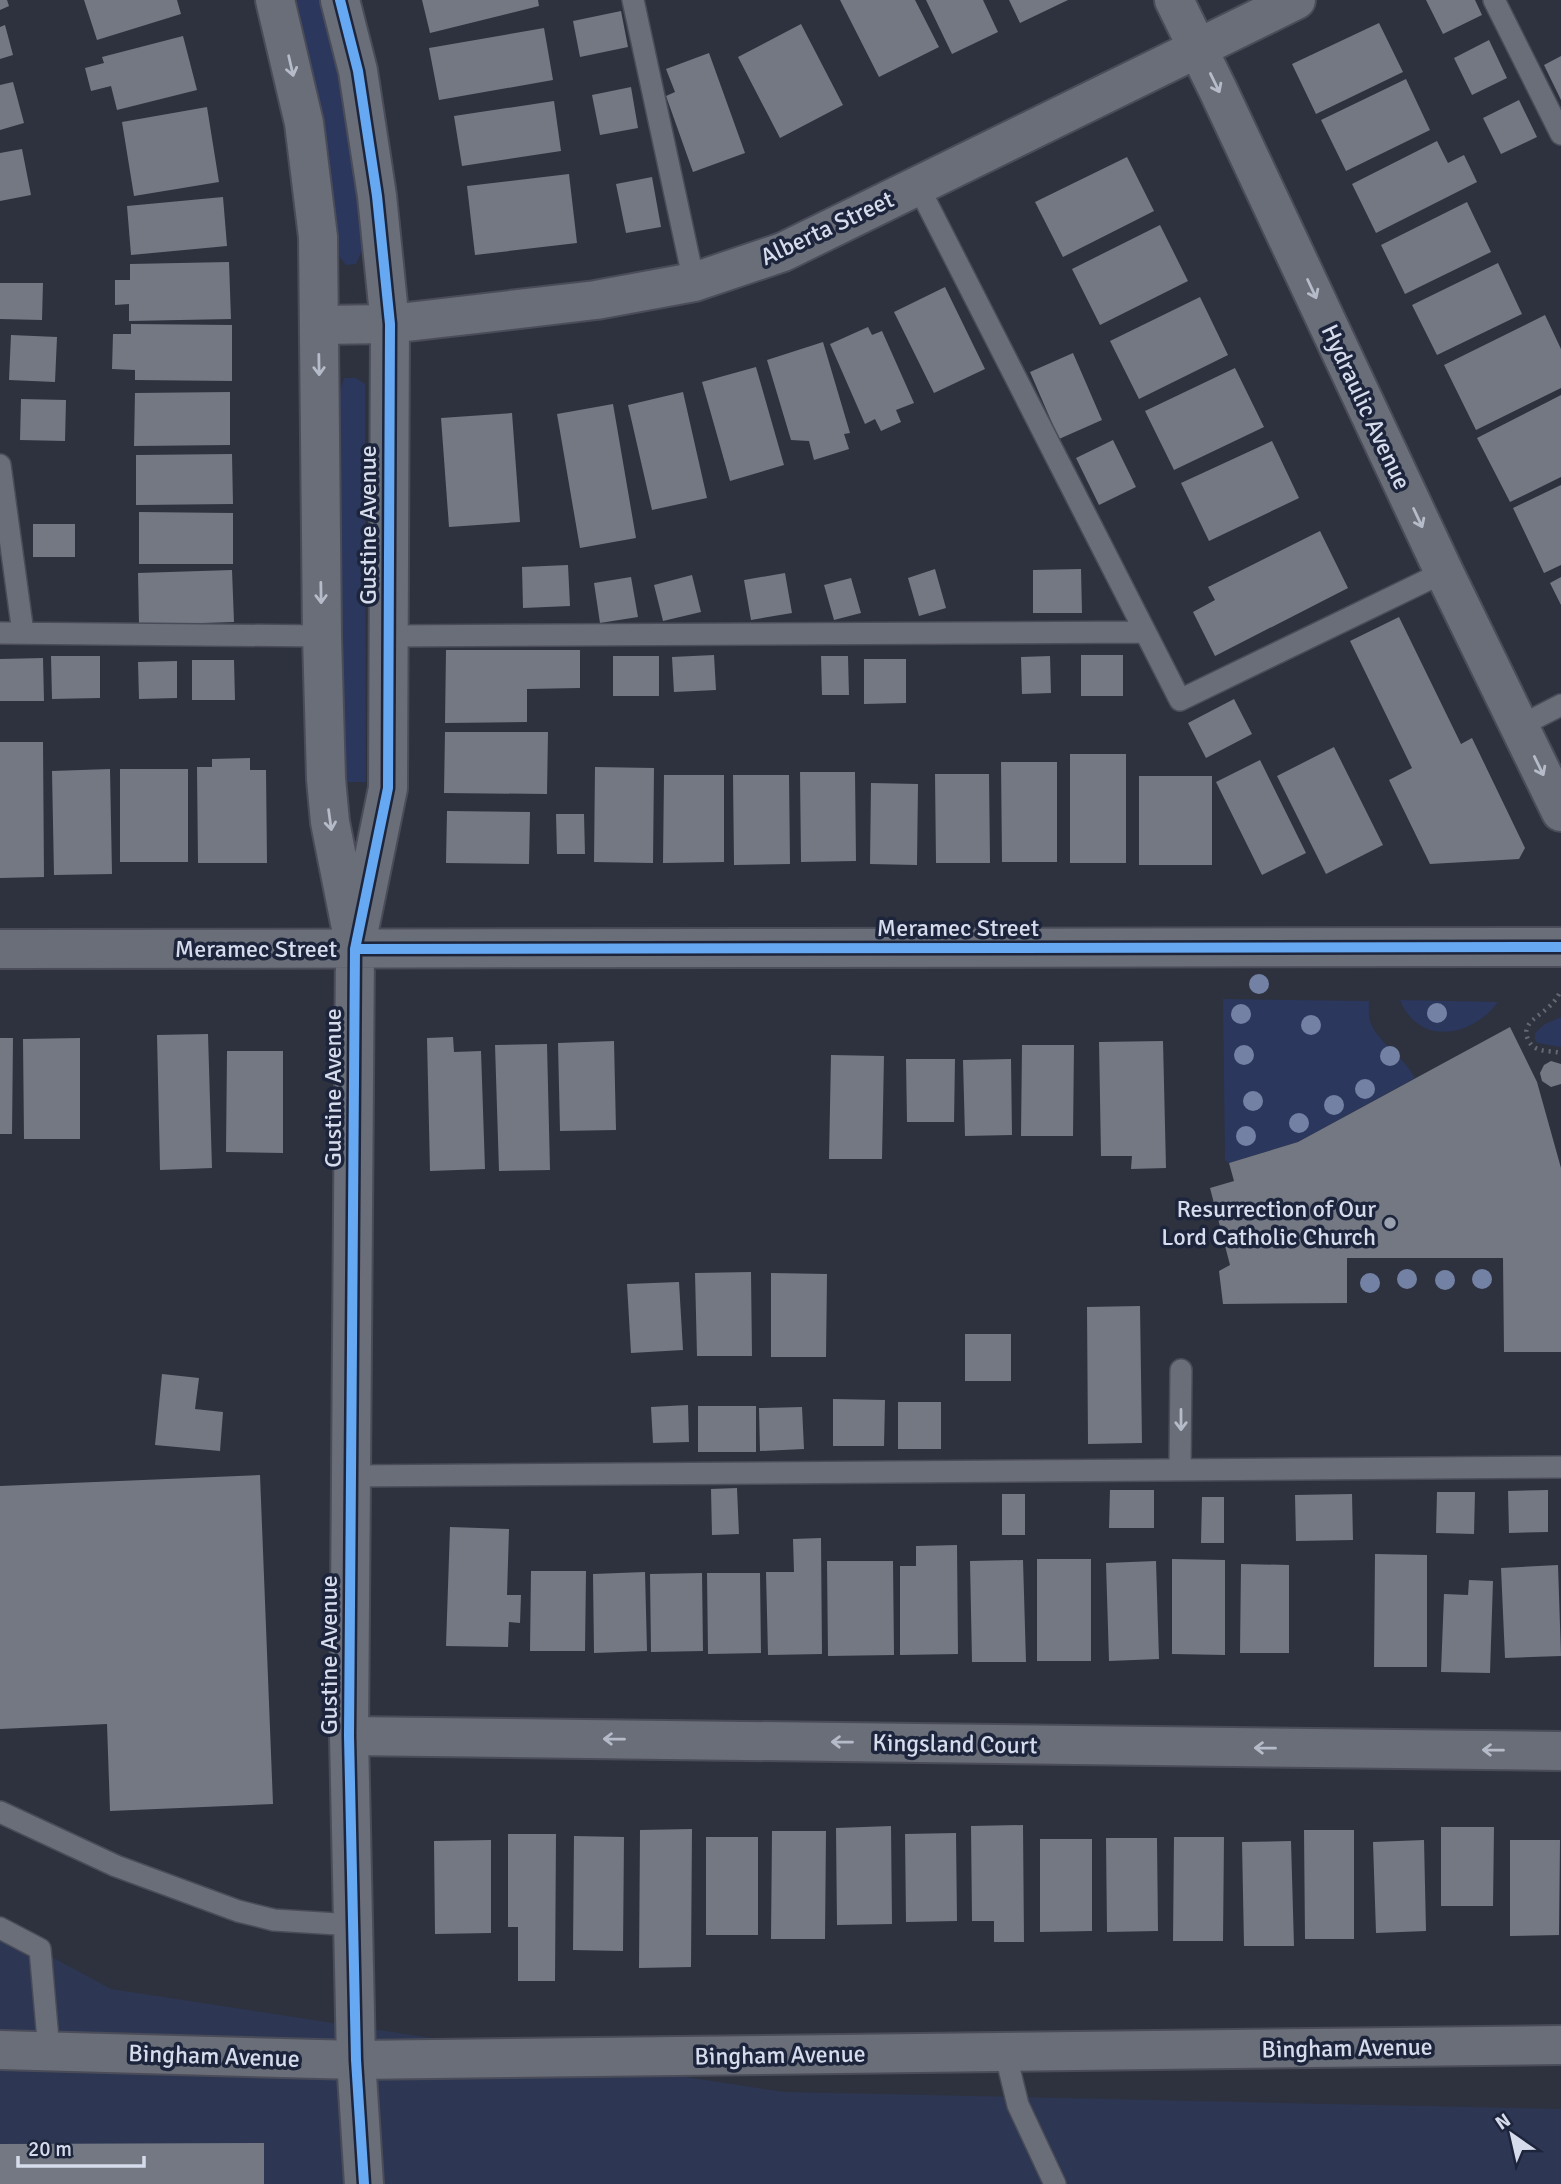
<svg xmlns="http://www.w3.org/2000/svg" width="1561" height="2184" font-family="Signika,sans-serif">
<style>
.built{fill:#2d3753}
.green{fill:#2b375d}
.building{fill:#737883}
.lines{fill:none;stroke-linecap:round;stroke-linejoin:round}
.service-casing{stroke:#4a4d59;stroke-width:24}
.minor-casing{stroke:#4a4d59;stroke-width:42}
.tertiary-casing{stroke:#4a4d59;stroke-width:42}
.path{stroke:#646871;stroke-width:4.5;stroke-dasharray:2 5;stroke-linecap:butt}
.service{stroke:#6a6e78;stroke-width:21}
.minor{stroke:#6a6e78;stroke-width:38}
.tertiary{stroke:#6a6e78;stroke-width:38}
.cycleway-casing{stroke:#1d253c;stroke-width:15}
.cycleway{stroke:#66a8f1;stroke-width:10}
.tree{fill:#7381a4}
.oneway{stroke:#b6bbc9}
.poi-dot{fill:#9ba0af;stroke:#1d253c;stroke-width:2.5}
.labels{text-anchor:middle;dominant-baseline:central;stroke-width:7;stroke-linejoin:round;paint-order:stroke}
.street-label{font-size:24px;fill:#d6dcec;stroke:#1d253c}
.poi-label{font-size:24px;fill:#d6dcec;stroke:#1d253c;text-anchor:end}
</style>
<rect width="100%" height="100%" fill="#2e323f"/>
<path class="built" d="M 0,1929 L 111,1989 L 784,2092 L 1561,2109 L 1561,2184 L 0,2184 Z"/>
<path class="green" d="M 297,0 L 321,0 L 330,31 L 355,177 L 362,250 L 356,264 L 346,265 L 339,256 L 328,151 Z
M 344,378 L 356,378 L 365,384 L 366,782 L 341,782 L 340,391 Z
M 1223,999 L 1369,1001 C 1369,1009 1368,1017 1371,1024 C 1379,1043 1404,1057 1415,1078 L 1298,1142 L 1229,1163 L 1225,1160 Z
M 1400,1000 L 1498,1002 C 1472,1037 1419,1047 1400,1000 Z
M 1561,1017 L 1561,1047 L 1538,1043 L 1535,1040 L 1535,1033 L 1545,1024 Z"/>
<path class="building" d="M 0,0 L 7,0 L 9,6 L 0,10 Z
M 84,0 L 177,0 L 181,14 L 97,40 Z
M 422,0 L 538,0 L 539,6 L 430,33 Z
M 840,0 L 915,0 L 939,47 L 879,77 Z
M 926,0 L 983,0 L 998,32 L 952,54 Z
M 1009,0 L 1068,0 L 1020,23 Z
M 1426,0 L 1475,0 L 1482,15 L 1443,34 Z
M 621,11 L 628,47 L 580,57 L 573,21 Z
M 1379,23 L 1403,72 L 1316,114 L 1292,64 Z
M 801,24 L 843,105 L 780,138 L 738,57 Z
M 5,25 L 13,55 L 0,59 L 0,27 Z
M 544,28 L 553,80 L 439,100 L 429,48 Z
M 183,36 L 197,90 L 117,110 L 111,86 L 91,91 L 85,68 L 104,63 L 102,57 Z
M 1489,40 L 1507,78 L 1472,95 L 1454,58 Z
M 709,53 L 745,153 L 693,172 L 666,96 L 675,92 L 666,69 Z
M 1561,56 L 1561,100 L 1544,65 Z
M 1406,79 L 1430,130 L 1346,171 L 1321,120 Z
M 13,82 L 24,123 L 0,130 L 0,85 Z
M 631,87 L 638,128 L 600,135 L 592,95 Z
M 1519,100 L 1537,137 L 1501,154 L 1483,118 Z
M 554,101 L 561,151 L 462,166 L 454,116 Z
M 207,107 L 219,182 L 134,196 L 122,122 Z
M 1437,141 L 1448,163 L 1464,155 L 1477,182 L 1376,233 L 1352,184 Z
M 22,149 L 31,195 L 0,201 L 0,153 Z
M 1127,157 L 1154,211 L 1063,257 L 1035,202 Z
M 569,174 L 577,243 L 475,255 L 467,186 Z
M 652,177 L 661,227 L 626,233 L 616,184 Z
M 223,197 L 227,246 L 131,255 L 127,206 Z
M 1467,202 L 1491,252 L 1405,294 L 1381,245 Z
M 1160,225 L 1188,281 L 1100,325 L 1072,269 Z
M 229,262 L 231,319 L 129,321 L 129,304 L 115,305 L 115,280 L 130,280 L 130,264 Z
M 1498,263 L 1522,314 L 1437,355 L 1412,305 Z
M 0,283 L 43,283 L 42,320 L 0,319 Z
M 945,287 L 985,369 L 934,393 L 894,312 Z
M 1200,297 L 1228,355 L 1139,399 L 1110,341 Z
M 1545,315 L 1561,349 L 1561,388 L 1476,430 L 1444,365 Z
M 131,324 L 232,325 L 232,381 L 135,380 L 135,370 L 112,369 L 113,334 L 131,334 Z
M 868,327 L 872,335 L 882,331 L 914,403 L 896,410 L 901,422 L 881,431 L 875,419 L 865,424 L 830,344 Z
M 11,335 L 57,337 L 55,382 L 9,380 Z
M 823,342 L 850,433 L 844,434 L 849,449 L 814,460 L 809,441 L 791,440 L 767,360 Z
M 1073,353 L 1102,420 L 1059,439 L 1030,372 Z
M 756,367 L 784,465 L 730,481 L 702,382 Z
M 1235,368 L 1264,427 L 1174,470 L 1145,411 Z
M 230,392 L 230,445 L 134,446 L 135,393 Z
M 683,392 L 707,498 L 652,510 L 628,405 Z
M 1561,395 L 1561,477 L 1510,502 L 1477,438 Z
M 21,399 L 66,400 L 65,441 L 20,440 Z
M 613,404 L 636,538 L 580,548 L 557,414 Z
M 512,413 L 520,522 L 449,527 L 441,418 Z
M 1113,440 L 1136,487 L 1099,505 L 1076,458 Z
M 1272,441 L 1299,498 L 1209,541 L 1181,483 Z
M 232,454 L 233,504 L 136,505 L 136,455 Z
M 1561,485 L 1561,565 L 1544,573 L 1513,508 Z
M 139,512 L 233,513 L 233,564 L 139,564 Z
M 33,524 L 75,524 L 75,557 L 33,557 Z
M 1320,531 L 1348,588 L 1215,656 L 1193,612 L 1215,600 L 1208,587 Z
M 568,565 L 570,606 L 523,608 L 522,567 Z
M 935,569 L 946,608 L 919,616 L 908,578 Z
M 1081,569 L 1082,613 L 1033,613 L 1033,570 Z
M 232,570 L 234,622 L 139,625 L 138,573 Z
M 785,573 L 792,613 L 751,620 L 744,580 Z
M 692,575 L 701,612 L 663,621 L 654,585 Z
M 631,577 L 638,617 L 600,623 L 594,583 Z
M 1561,577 L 1561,605 L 1550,583 Z
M 851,578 L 861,613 L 834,620 L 824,585 Z
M 1399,617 L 1461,744 L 1472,738 L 1525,848 L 1519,859 L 1430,864 L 1389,780 L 1412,768 L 1350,641 Z
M 446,650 L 580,650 L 580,688 L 527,689 L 527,722 L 445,723 Z
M 714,655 L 716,690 L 674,692 L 672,657 Z
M 1081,655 L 1123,655 L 1123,696 L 1081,696 Z
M 51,656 L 100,656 L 100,698 L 52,699 Z
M 613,656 L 659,656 L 659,696 L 613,696 Z
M 821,656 L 848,656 L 849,695 L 822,695 Z
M 1050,656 L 1051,693 L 1022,694 L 1021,657 Z
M 43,658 L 44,701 L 0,701 L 0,659 Z
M 864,659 L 906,659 L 906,703 L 864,704 Z
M 192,660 L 234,660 L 235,700 L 192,700 Z
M 177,661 L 177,698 L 139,699 L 138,662 Z
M 1234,699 L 1252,734 L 1206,758 L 1188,723 Z
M 445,732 L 548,732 L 547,794 L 444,793 Z
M 0,742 L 43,742 L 44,877 L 0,878 Z
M 1334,747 L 1383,845 L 1326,874 L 1277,776 Z
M 1070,754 L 1126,754 L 1126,863 L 1070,863 Z
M 250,758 L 250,770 L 266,770 L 267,863 L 198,863 L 197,767 L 212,767 L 212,759 Z
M 1260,760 L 1306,853 L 1262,875 L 1216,782 Z
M 1001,762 L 1057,762 L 1057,862 L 1002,862 Z
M 595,767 L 654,768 L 653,863 L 594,862 Z
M 110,769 L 112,874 L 54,875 L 52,771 Z
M 120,769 L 188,769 L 188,862 L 120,862 Z
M 800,772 L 855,772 L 856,861 L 801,862 Z
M 935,774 L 989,774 L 990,863 L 936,863 Z
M 664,775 L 724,775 L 724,862 L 663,863 Z
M 733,775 L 789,775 L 790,864 L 734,865 Z
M 1139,776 L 1212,776 L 1212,865 L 1139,865 Z
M 871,783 L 918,784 L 917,865 L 870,864 Z
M 447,811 L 530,812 L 529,864 L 446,863 Z
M 556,814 L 584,814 L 585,854 L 557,854 Z
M 1510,1027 L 1537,1082 L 1561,1168 L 1561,1352 L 1504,1352 L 1503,1258 L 1347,1258 L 1347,1303 L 1223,1304 L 1219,1271 L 1230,1265 L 1210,1188 L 1234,1181 L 1229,1163 L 1298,1142 Z
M 208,1034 L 212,1168 L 160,1170 L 157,1035 Z
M 453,1037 L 454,1052 L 481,1051 L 485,1169 L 430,1171 L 427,1038 Z
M 0,1038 L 13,1038 L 12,1134 L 0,1134 Z
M 80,1038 L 80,1139 L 24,1139 L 23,1039 Z
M 614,1041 L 616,1130 L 560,1131 L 558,1043 Z
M 1163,1041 L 1166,1168 L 1131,1169 L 1132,1156 L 1101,1156 L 1099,1042 Z
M 547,1044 L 550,1170 L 499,1171 L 495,1045 Z
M 1022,1045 L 1074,1045 L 1073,1136 L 1021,1136 Z
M 227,1051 L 283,1051 L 283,1153 L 226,1152 Z
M 831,1055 L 884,1056 L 882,1159 L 829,1159 Z
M 906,1059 L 955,1059 L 954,1122 L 907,1122 Z
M 1011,1059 L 1012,1135 L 965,1136 L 963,1060 Z
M 1551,1061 L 1561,1064 L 1561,1084 L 1551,1087 L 1542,1081 L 1540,1073 L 1544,1065 Z
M 751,1272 L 752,1356 L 697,1356 L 695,1273 Z
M 771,1273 L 827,1274 L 826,1357 L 771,1357 Z
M 679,1282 L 683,1350 L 631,1353 L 627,1284 Z
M 1140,1306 L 1142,1443 L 1088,1444 L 1087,1307 Z
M 965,1334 L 1011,1334 L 1011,1381 L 965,1381 Z
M 162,1374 L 199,1378 L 195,1409 L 223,1412 L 220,1451 L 155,1445 Z
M 833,1399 L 885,1400 L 884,1446 L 833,1446 Z
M 898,1402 L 941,1402 L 941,1449 L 898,1449 Z
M 688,1405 L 689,1442 L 653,1443 L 651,1407 Z
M 698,1406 L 756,1406 L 756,1452 L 698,1452 Z
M 802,1407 L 804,1449 L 760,1451 L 759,1408 Z
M 260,1475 L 273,1804 L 110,1811 L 107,1724 L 0,1729 L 0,1486 Z
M 737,1488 L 739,1534 L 712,1535 L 711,1489 Z
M 1110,1490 L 1154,1490 L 1154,1528 L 1109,1528 Z
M 1548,1490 L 1548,1532 L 1509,1533 L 1508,1491 Z
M 1437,1492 L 1475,1492 L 1474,1534 L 1436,1533 Z
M 1002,1494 L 1025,1494 L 1025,1535 L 1002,1535 Z
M 1352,1494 L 1353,1540 L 1296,1541 L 1295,1495 Z
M 1202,1497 L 1224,1497 L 1224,1543 L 1201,1543 Z
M 450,1527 L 509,1529 L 507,1595 L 521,1595 L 520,1623 L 509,1622 L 508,1647 L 446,1646 Z
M 821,1538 L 822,1654 L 768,1655 L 766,1572 L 794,1572 L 793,1539 Z
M 957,1545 L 958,1654 L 900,1655 L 900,1566 L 916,1566 L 916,1546 Z
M 1375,1554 L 1427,1555 L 1427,1667 L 1374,1667 Z
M 1037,1559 L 1091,1559 L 1091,1661 L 1037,1661 Z
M 1172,1559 L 1225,1560 L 1225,1655 L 1172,1654 Z
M 1023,1560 L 1026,1662 L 972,1662 L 970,1561 Z
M 827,1561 L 893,1561 L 894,1655 L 828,1656 Z
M 1156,1561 L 1159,1659 L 1109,1661 L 1106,1563 Z
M 1241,1564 L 1289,1565 L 1289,1653 L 1240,1653 Z
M 1558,1565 L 1561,1656 L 1505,1658 L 1501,1568 Z
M 531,1571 L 586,1571 L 585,1651 L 530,1651 Z
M 645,1572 L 647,1651 L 594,1653 L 593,1574 Z
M 702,1573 L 703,1651 L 651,1652 L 650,1574 Z
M 707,1573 L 760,1573 L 761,1653 L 708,1654 Z
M 1469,1580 L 1493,1581 L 1490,1673 L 1441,1672 L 1444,1594 L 1468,1595 Z
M 1023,1825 L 1024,1942 L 994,1942 L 994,1921 L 972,1921 L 971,1826 Z
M 891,1826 L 892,1924 L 837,1925 L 836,1828 Z
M 1441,1827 L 1494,1827 L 1493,1906 L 1441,1906 Z
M 692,1829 L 691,1967 L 639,1968 L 640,1830 Z
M 1304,1830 L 1354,1830 L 1354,1939 L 1305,1939 Z
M 772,1831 L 826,1831 L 825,1939 L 771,1939 Z
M 956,1833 L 957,1921 L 906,1922 L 905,1834 Z
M 508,1834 L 556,1834 L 555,1981 L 518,1981 L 518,1927 L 508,1927 Z
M 574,1836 L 624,1837 L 623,1951 L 573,1950 Z
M 706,1837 L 758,1837 L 758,1935 L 706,1935 Z
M 1174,1837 L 1224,1837 L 1223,1941 L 1173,1941 Z
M 1106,1838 L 1157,1838 L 1158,1931 L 1107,1932 Z
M 1040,1839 L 1092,1839 L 1092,1931 L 1040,1932 Z
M 491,1840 L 491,1933 L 435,1934 L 434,1841 Z
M 1424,1840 L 1426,1931 L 1376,1933 L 1373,1842 Z
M 1510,1840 L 1560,1840 L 1559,1935 L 1510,1936 Z
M 1291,1841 L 1294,1946 L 1244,1946 L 1242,1842 Z
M 264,2143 L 264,2184 L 0,2184 L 0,2144 Z"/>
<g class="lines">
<g class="service-casing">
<path id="service" d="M 633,0 L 694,282
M 1494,0 L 1561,134
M 918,186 L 1180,700 L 1444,572
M 0,465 L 23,633
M 0,633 L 322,636
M 388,636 L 1144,632
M 1520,726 L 1561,705
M 1180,1470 L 1181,1370
M 351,1476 L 1561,1467
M 0,1812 L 116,1866 L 238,1911 L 274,1920 L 353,1925
M 0,1928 L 40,1949 L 49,2051
M 1005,2052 L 1018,2105 L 1055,2184"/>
</g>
<g class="minor-casing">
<path id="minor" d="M 1174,0 L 1218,90 L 1444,572 L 1561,812
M 319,325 L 390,324 L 596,300 L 694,282 L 783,252 L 1296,0
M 349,1736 L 1561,1751
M 0,2050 L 356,2060 L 1561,2045"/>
</g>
<g class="tertiary-casing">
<path id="tertiary" d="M 275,0 L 304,123 L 318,237 L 322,636 L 326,779 L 330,822 L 352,933
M 340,0 L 358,71 L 377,196 L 390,324 L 388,788 L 355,949 L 349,1736 L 356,2060 L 364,2184
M 0,949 L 1561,947"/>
</g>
<path class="path" d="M 1559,994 C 1551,1010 1532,1017 1528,1026 C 1523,1034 1530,1047 1538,1049 C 1545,1052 1554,1051 1561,1053"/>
<use href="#service" class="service"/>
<use href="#minor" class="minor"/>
<use href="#tertiary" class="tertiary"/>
<g class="cycleway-casing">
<path id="cycleway" d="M 340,0 L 358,71 L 377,196 L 390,324 L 388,788 L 355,949 L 349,1736 L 356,2060 L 364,2184
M 355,949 L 1561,947"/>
</g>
<use href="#cycleway" class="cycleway"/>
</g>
<g class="tree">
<circle cx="1259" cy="984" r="10"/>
<circle cx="1437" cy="1013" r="10"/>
<circle cx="1241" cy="1014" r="10"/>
<circle cx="1311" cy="1025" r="10"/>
<circle cx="1244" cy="1055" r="10"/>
<circle cx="1390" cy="1056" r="10"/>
<circle cx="1365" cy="1089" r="10"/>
<circle cx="1253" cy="1101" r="10"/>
<circle cx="1334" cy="1105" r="10"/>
<circle cx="1299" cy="1123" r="10"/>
<circle cx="1246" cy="1136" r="10"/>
<circle cx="1407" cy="1279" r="10"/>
<circle cx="1482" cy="1279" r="10"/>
<circle cx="1445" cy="1280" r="10"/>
<circle cx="1370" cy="1283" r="10"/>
</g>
<defs><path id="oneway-shaft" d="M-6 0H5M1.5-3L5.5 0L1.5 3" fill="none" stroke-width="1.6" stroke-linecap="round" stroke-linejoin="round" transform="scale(1.75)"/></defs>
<g class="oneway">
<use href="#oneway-shaft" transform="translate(291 66) rotate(77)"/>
<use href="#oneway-shaft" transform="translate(1215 83) rotate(64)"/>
<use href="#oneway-shaft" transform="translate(1312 289) rotate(65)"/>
<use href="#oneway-shaft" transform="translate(319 365) rotate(89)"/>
<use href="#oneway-shaft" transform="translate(1418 518) rotate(65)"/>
<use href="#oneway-shaft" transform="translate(321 593) rotate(89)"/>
<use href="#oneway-shaft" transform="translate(1539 766) rotate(64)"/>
<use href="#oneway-shaft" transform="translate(330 820) rotate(82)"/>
<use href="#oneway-shaft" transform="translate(1181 1420) rotate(90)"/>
<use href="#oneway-shaft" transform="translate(614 1739) rotate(-179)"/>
<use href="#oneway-shaft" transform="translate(842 1742) rotate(-179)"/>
<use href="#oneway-shaft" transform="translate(1265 1748) rotate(-179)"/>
<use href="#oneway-shaft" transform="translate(1493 1750) rotate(-179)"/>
</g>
<circle class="poi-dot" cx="1390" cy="1223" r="7"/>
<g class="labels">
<g class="street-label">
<text transform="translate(827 228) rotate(-25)">Alberta Street</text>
<text transform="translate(1366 407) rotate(65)">Hydraulic Avenue</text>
<text transform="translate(368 525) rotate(-90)">Gustine Avenue</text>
<text x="958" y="928">Meramec Street</text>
<text x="256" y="949">Meramec Street</text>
<text transform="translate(333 1088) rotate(-90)">Gustine Avenue</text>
<text transform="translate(329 1655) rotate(-90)">Gustine Avenue</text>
<text transform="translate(955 1744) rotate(1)">Kingsland Court</text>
<text transform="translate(1347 2048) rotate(-1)">Bingham Avenue</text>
<text transform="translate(780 2055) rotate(-1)">Bingham Avenue</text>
<text transform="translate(214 2056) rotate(2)">Bingham Avenue</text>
</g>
<g class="poi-label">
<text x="1376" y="1209">Resurrection of Our<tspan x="1376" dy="28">Lord Catholic Church</tspan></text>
</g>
</g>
<g transform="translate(1512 2135) rotate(326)" stroke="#1d253c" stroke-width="5" paint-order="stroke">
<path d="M0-5L12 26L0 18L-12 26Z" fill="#d6dcec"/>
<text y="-10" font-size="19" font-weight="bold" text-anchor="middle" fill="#d6dcec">N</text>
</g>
<path d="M18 2156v10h126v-10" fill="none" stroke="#d6dcec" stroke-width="3.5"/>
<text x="28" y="2156" font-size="21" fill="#d6dcec" stroke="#1d253c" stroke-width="5" paint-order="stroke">20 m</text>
</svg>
